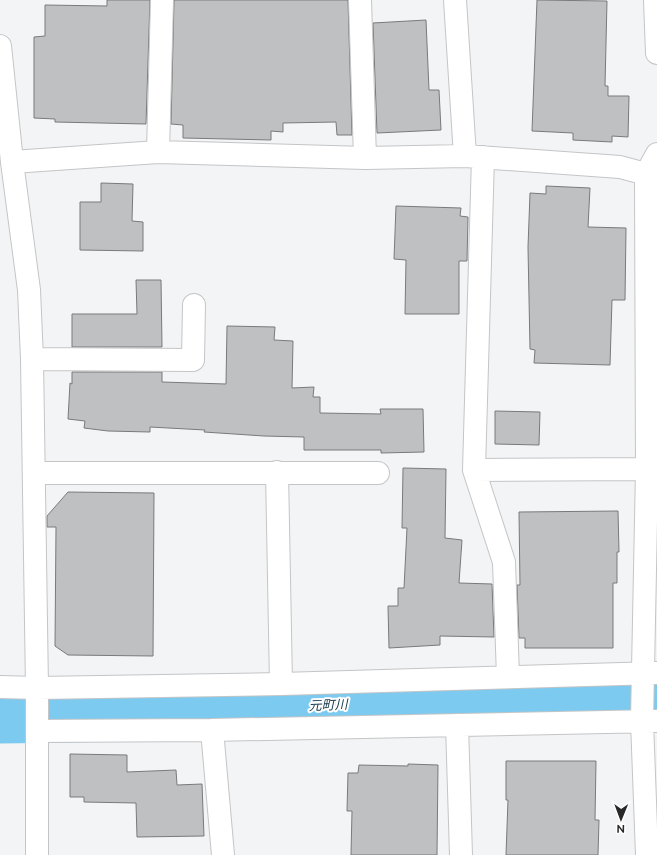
<svg xmlns="http://www.w3.org/2000/svg" width="657" height="855" font-family="Raleway,'Noto Sans JP',sans-serif">
<style>
.lines{fill:none;stroke-linecap:round;stroke-linejoin:round}
.river{stroke:#7ccaef;stroke-width:57}
.building{fill:#bfc0c1;stroke:#797a7c}
.minor-casing{stroke:#c4c5c7;stroke-width:24}
.minor{stroke:#fff;stroke-width:22}
.labels{text-anchor:middle;dominant-baseline:central;stroke-width:4;stroke-linejoin:round;paint-order:stroke}
.water-label{font-size:13px;font-style:italic;fill:#133747;stroke:#fff}
</style>
<rect width="100%" height="100%" fill="#f2f4f5"/>
<g class="lines">
<path class="river" d="M 0,715 L 74,714 L 412,703 L 657,699"/>
</g>
<path class="building" d="M 107,0 L 150,0 L 146,124 L 55,122 L 55,119 L 34,118 L 34,37 L 45,36 L 45,5 L 107,6 Z
M 174,0 L 348,0 L 352,135 L 337,135 L 336,122 L 283,123 L 283,132 L 271,131 L 271,140 L 183,138 L 183,125 L 171,124 Z
M 537,0 L 607,1 L 605,86 L 608,86 L 608,96 L 629,96 L 628,137 L 612,136 L 612,142 L 573,140 L 573,133 L 532,131 Z
M 426,20 L 429,90 L 439,90 L 441,130 L 377,133 L 373,23 Z
M 101,183 L 133,184 L 132,221 L 143,222 L 143,251 L 80,250 L 80,202 L 101,202 Z
M 546,186 L 590,188 L 588,227 L 626,228 L 625,300 L 612,300 L 610,365 L 534,363 L 535,350 L 530,349 L 528,247 L 530,193 L 546,194 Z
M 396,206 L 461,208 L 460,216 L 468,217 L 467,261 L 459,261 L 459,314 L 405,314 L 406,260 L 394,259 Z
M 136,280 L 161,280 L 162,347 L 72,347 L 72,314 L 137,314 Z
M 227,326 L 275,327 L 274,340 L 293,341 L 292,388 L 314,387 L 313,397 L 320,397 L 320,413 L 381,414 L 380,409 L 423,409 L 424,452 L 381,453 L 381,450 L 304,450 L 304,437 L 264,436 L 204,432 L 205,430 L 150,427 L 150,432 L 108,431 L 84,428 L 85,421 L 68,419 L 70,383 L 72,384 L 72,372 L 162,372 L 162,382 L 226,384 Z
M 495,411 L 540,412 L 539,445 L 495,444 Z
M 403,468 L 446,469 L 445,538 L 462,540 L 459,583 L 492,584 L 494,637 L 440,636 L 440,645 L 389,648 L 388,606 L 398,606 L 398,588 L 404,588 L 407,528 L 402,528 Z
M 68,492 L 154,493 L 153,656 L 68,655 L 55,646 L 56,527 L 47,527 L 47,516 Z
M 618,511 L 619,552 L 617,552 L 617,583 L 613,583 L 613,648 L 525,648 L 525,638 L 519,638 L 517,585 L 520,585 L 519,512 Z
M 70,754 L 127,755 L 127,772 L 176,770 L 177,785 L 202,784 L 204,836 L 137,837 L 136,803 L 84,802 L 84,797 L 70,797 Z
M 506,761 L 596,761 L 595,820 L 599,820 L 598,855 L 506,855 L 508,800 L 506,800 Z
M 408,764 L 438,765 L 437,855 L 351,855 L 352,811 L 347,811 L 348,773 L 358,773 L 359,765 L 408,766 Z"/>
<g class="lines">
<g class="minor-casing">
<path id="minor" d="M 360,0 L 365,158
M 455,0 L 465,156
M 655,0 L 657,53
M 0,46 L 12,162 L 29,290 L 32,359 L 37,688 L 37,855
M 158,152 L 162,0
M 483,157 L 474,470 L 504,562 L 508,677
M 12,162 L 158,152 L 365,158 L 465,156 L 620,167 L 646,174
M 32,359 L 193,360 L 194,305
M 474,470 L 647,469
M 277,472 L 281,684
M 34,473 L 378,473
M 0,687 L 37,688 L 281,684 L 657,673
M 457,725 L 461,855
M 212,730 L 223,855
M 37,731 L 212,730 L 656,721
M 647,855 L 642,721 L 647,469 L 646,174 L 657,154"/>
</g>
<use href="#minor" class="minor"/>
</g>
<g class="labels">
<g class="water-label">
<text transform="translate(328 705) rotate(-2)">元町川</text>
</g>
</g>
<g transform="translate(621 819) rotate(181)" stroke="#ffffff" stroke-width="3" paint-order="stroke">
<path d="M0-3L7 15L0 10L-7 15Z" fill="#282829"/>
<text y="-6" font-size="11" font-weight="bold" text-anchor="middle" fill="#282829">N</text>
</g>
</svg>
